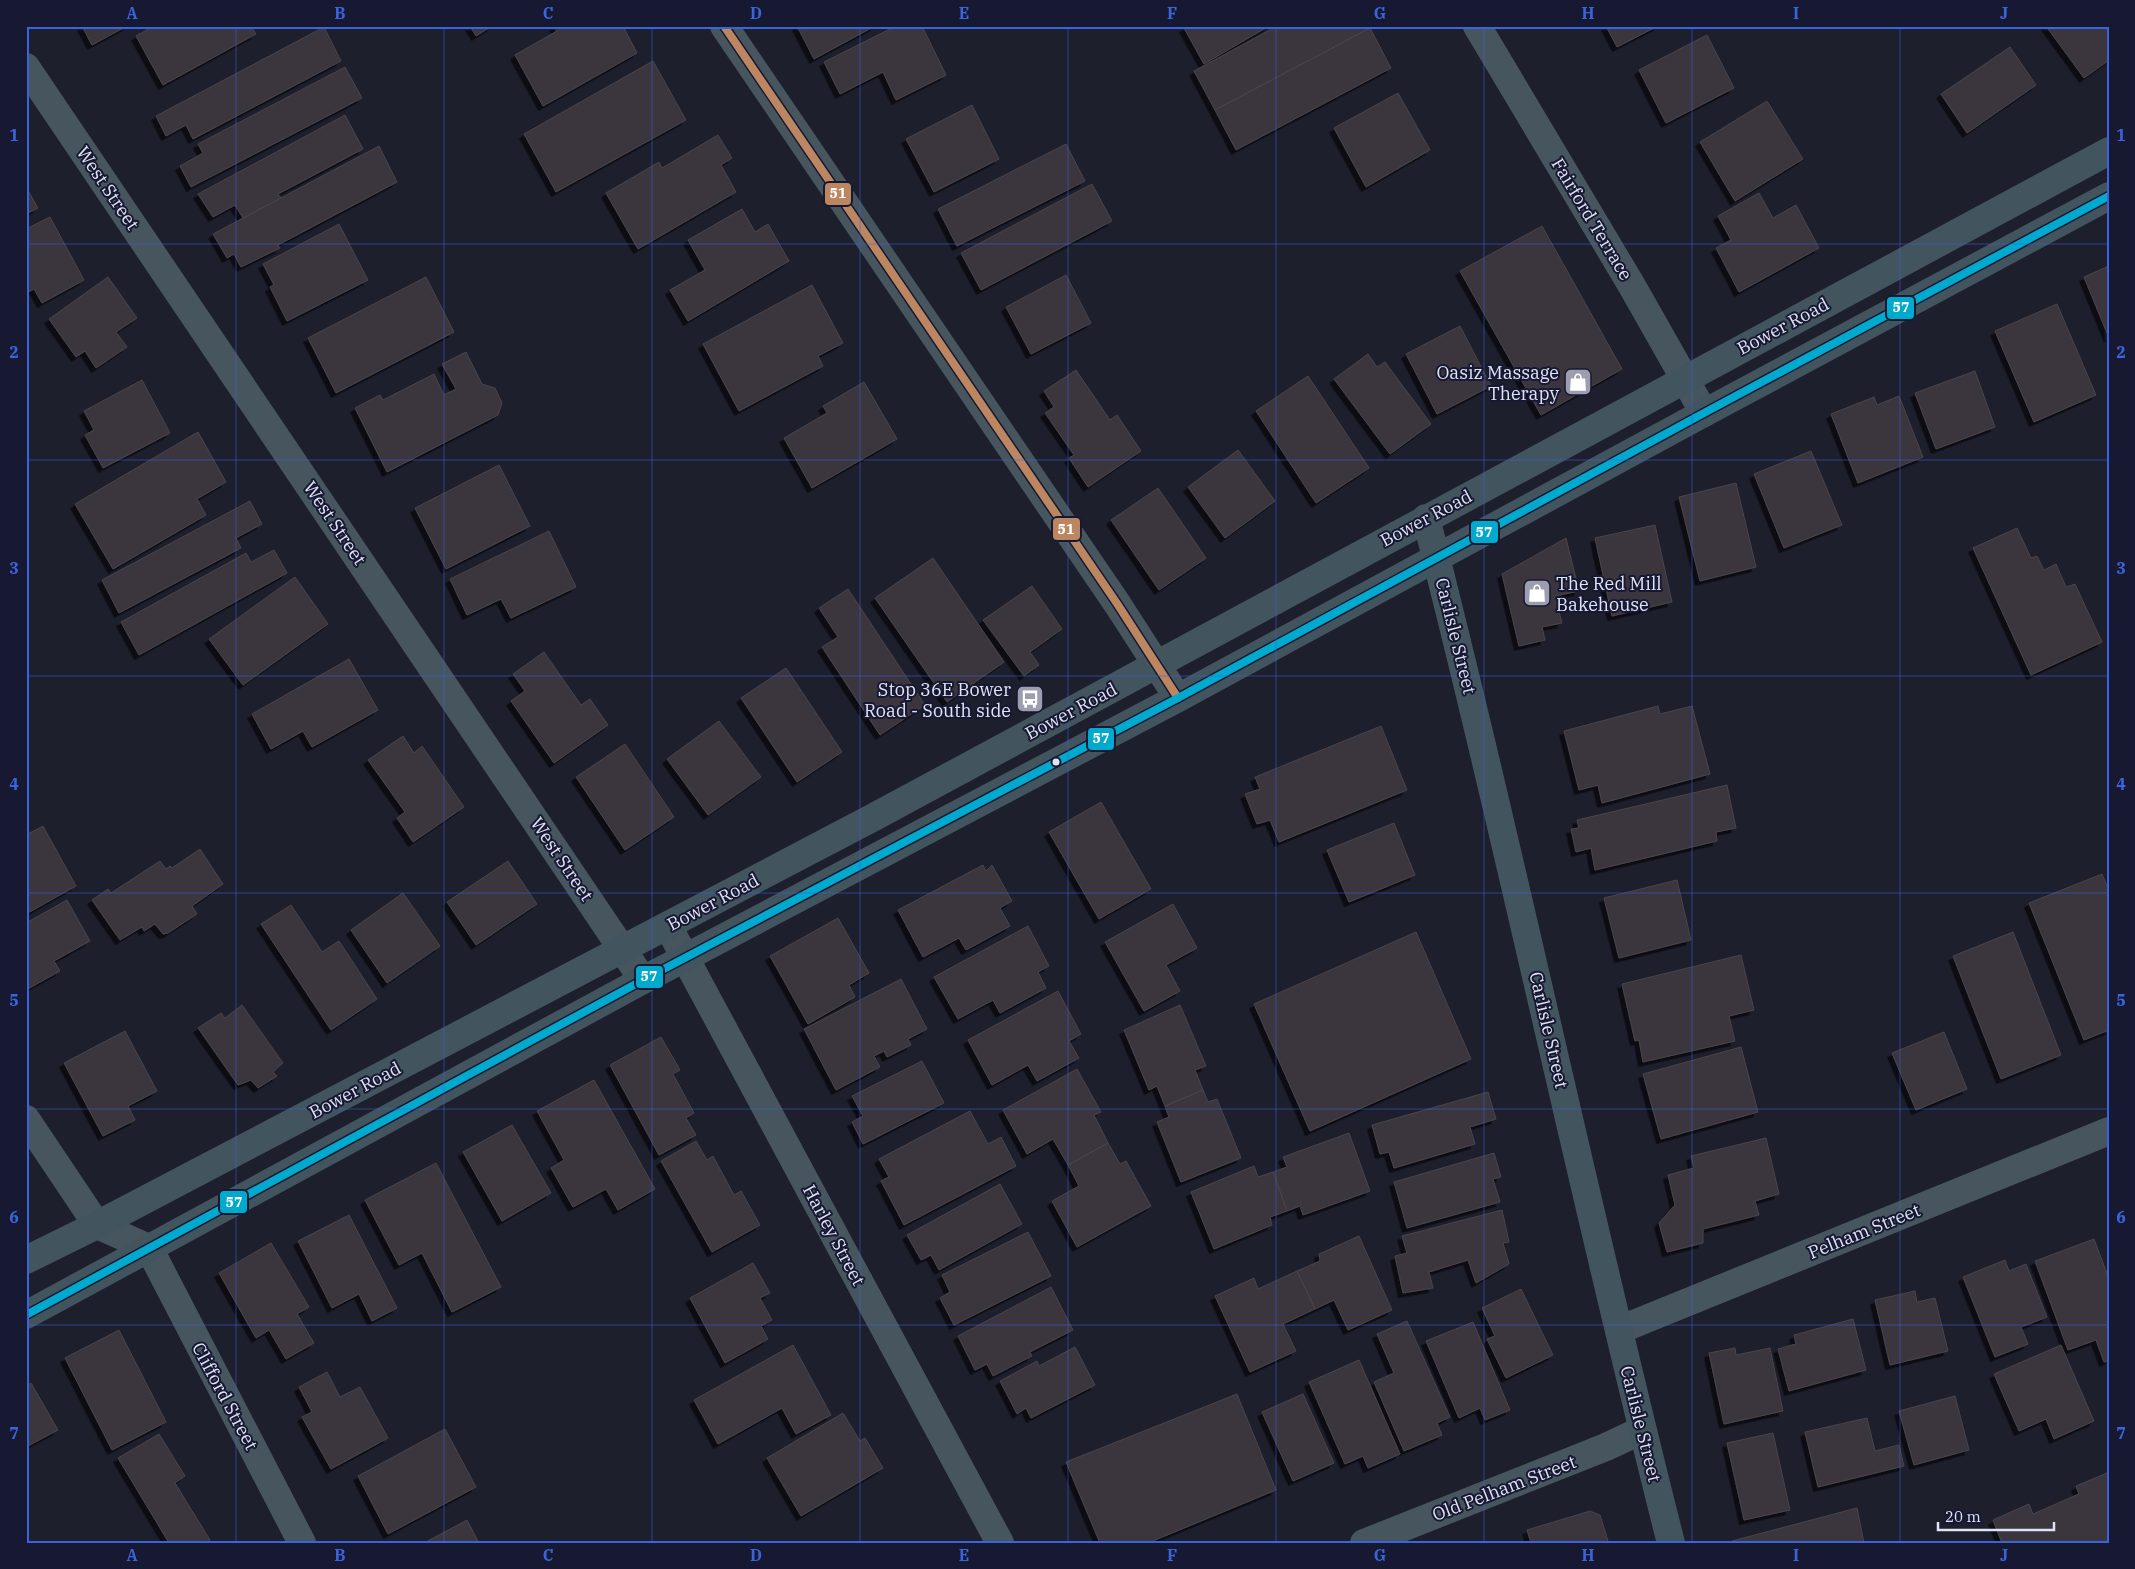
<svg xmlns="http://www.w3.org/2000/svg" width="2135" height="1569" font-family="'IBM Plex Serif',serif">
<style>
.building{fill:#3b363c;stroke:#4a444a;filter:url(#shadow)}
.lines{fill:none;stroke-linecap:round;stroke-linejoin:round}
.street{stroke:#47565e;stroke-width:28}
.secondary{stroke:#42555f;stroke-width:28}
.bus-1-casing{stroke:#171933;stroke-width:11}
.bus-2-casing{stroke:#171933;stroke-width:11}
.bus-1{stroke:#bb8660;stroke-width:8}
.bus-2{stroke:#00a9ce;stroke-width:8}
.grid{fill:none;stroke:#3a64dc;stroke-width:1;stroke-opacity:0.55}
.bus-dot{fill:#e0e3f5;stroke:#171933;stroke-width:2}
.labels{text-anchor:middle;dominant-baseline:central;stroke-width:4;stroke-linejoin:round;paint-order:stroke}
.street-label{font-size:18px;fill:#e0e3f5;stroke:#171933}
.poi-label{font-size:18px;fill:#e0e3f5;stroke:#171933;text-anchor:end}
.line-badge{stroke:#171933;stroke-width:2}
.badge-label{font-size:14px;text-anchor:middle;font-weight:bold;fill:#fff}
.neatline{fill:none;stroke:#3a64dc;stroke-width:2}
.grid-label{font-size:16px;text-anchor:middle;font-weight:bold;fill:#3a64dc}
</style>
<defs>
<filter id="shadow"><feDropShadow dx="-4.5" dy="4.5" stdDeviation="0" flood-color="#0009"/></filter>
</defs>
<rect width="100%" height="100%" fill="#1d1f2d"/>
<path class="building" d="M 82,26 L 127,26 L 92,45 Z
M 154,26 L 251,26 L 256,34 L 163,85 L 136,36 Z
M 470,26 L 492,26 L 476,36 Z
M 554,26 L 623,26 L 637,53 L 543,106 L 515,55 L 557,31 Z
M 797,26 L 875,26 L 814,59 Z
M 896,26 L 922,26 L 946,75 L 896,100 L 883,72 L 840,94 L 824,62 Z
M 1188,26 L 1269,26 L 1204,64 L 1184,28 Z
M 1277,26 L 1369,26 L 1370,28 L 1215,110 L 1194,71 Z
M 1606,26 L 1658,26 L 1617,47 Z
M 2046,26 L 2109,26 L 2109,60 L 2084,78 Z
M 324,27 L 341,61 L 193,139 L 186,125 L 166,136 L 156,116 Z
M 1370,28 L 1391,68 L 1236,150 L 1215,110 Z
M 1707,35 L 1734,88 L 1666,123 L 1639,70 Z
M 2010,47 L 2036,85 L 1967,133 L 1941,94 Z
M 653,61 L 686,120 L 556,192 L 524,134 Z
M 345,67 L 362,98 L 191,187 L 180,166 L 203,153 L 198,144 Z
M 1398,93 L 1430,150 L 1366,187 L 1334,128 Z
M 1767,101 L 1803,159 L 1735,201 L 1700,142 Z
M 972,105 L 999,159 L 934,192 L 906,139 Z
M 345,115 L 363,149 L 278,194 L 281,198 L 243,218 L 235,205 L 213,217 L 198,194 Z
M 718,135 L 732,158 L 721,165 L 736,192 L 638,249 L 606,193 L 659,162 L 662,168 Z
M 1066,144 L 1085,181 L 957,246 L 938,209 Z
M 379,146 L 397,182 L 278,245 L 280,248 L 241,267 L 234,254 L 227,258 L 213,234 Z
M 1092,184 L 1112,221 L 981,290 L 961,253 Z
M 26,187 L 38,208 L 26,214 Z
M 1759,193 L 1773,218 L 1796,205 L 1819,248 L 1739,292 L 1716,248 L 1731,240 L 1718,216 Z
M 742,209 L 755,232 L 768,224 L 789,261 L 688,321 L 670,290 L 705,270 L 688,240 Z
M 50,217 L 84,280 L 42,303 L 34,289 L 26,293 L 26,229 Z
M 339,224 L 368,280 L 287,321 L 270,287 L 274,285 L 263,264 Z
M 1542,226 L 1622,369 L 1541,415 L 1460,271 Z
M 2109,266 L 2109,338 L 2084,277 Z
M 1066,275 L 1091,323 L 1031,354 L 1006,307 Z
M 108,277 L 137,318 L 116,332 L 127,347 L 96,368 L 85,351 L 76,357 L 49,319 Z
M 426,277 L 454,332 L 336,393 L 308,338 Z
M 812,285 L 843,343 L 818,356 L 823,366 L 739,411 L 703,344 Z
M 2057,304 L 2096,395 L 2034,422 L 1995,331 Z
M 1460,326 L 1491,386 L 1437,414 L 1406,354 Z
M 466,352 L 482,384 L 495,388 L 502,403 L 498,415 L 387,472 L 355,408 L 380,395 L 383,400 L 434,374 L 444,395 L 456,389 L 442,364 Z
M 1368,354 L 1377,367 L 1385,362 L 1431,424 L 1390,454 L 1334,379 Z
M 1076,370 L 1110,420 L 1117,415 L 1141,451 L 1088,487 L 1069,458 L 1074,455 L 1045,413 L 1054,407 L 1044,391 Z
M 1975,371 L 1995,427 L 1936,449 L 1915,393 Z
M 1308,376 L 1369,468 L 1316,503 L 1256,411 Z
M 142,380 L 170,433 L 103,468 L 85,435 L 94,430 L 84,411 Z
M 864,382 L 897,439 L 812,488 L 784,438 L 827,413 L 823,406 Z
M 1899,396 L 1923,457 L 1858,483 L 1831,414 L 1874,397 L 1877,405 Z
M 198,432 L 226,482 L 197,499 L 206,515 L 113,569 L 75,504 Z
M 1238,450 L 1275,501 L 1225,538 L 1188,487 Z
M 1811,451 L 1842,525 L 1784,548 L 1754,474 Z
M 499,465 L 530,526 L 446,569 L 415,508 Z
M 1736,483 L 1756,567 L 1700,581 L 1679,497 Z
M 1158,488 L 1206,558 L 1159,590 L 1111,520 Z
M 250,501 L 262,524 L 236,538 L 241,548 L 119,613 L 102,580 Z
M 1655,525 L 1672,602 L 1612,616 L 1595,538 Z
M 2017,528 L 2031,558 L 2037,556 L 2044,570 L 2056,564 L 2066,587 L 2075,584 L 2102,642 L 2031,675 L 1973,548 Z
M 549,531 L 576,587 L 511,618 L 501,599 L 467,615 L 450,579 Z
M 1566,538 L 1579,591 L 1555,596 L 1562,623 L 1542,627 L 1545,640 L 1519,646 L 1502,574 Z
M 274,550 L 287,573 L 139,655 L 121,622 L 246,553 L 251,562 Z
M 933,558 L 1004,662 L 947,702 L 875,598 Z
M 295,577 L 328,624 L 243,685 L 209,639 Z
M 1032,586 L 1062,629 L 1030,652 L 1039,665 L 1024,676 L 983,620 Z
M 848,589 L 925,705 L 880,735 L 822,647 L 838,637 L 819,608 Z
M 544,652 L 581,705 L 590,699 L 608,725 L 554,763 L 511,701 L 525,691 L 513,674 Z
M 349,659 L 378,710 L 312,747 L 303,731 L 271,749 L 252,714 Z
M 786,668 L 842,752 L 797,782 L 741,698 Z
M 1658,706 L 1660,714 L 1692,706 L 1710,774 L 1602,803 L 1598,785 L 1579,790 L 1564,731 Z
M 719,721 L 761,777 L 708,815 L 667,759 Z
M 1381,726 L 1407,790 L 1279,842 L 1270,820 L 1257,824 L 1245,794 L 1260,789 L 1255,777 Z
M 403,736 L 414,753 L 422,746 L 464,807 L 413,842 L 397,818 L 405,812 L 368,760 Z
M 625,744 L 674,817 L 625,850 L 576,777 Z
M 1727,785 L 1736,828 L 1716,832 L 1717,841 L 1595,870 L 1591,848 L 1576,852 L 1571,829 L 1579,828 L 1577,820 Z
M 1101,802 L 1151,889 L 1099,919 L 1049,832 Z
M 1394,823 L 1415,875 L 1349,902 L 1327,850 Z
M 43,826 L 76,886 L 26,914 L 26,835 Z
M 200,849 L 223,884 L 192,906 L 197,914 L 168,933 L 163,934 L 155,924 L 144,931 L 142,927 L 120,940 L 92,900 L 108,889 L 111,893 L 160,861 L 166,869 L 170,866 L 172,868 Z
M 508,861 L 537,904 L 476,945 L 447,902 Z
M 983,865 L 986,871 L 992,865 L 1012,901 L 1000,908 L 1010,926 L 966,950 L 959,938 L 923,957 L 898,910 Z
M 2102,874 L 2109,891 L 2109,1030 L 2084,1040 L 2029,903 Z
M 1677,880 L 1691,940 L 1619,958 L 1604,898 Z
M 403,893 L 440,946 L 387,983 L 351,930 Z
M 67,900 L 90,941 L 54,961 L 60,971 L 26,990 L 26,923 Z
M 1173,904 L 1197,948 L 1166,965 L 1180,991 L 1144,1011 L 1105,942 Z
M 291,905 L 322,952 L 339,941 L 377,999 L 331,1030 L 261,924 Z
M 838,918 L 869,973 L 849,985 L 855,997 L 808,1024 L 770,956 Z
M 1028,926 L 1049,966 L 1038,972 L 1046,988 L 1000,1013 L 993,1000 L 958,1019 L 934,977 Z
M 1416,932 L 1471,1059 L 1310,1131 L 1254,1004 Z
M 2013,932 L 2061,1055 L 2001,1079 L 1953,956 Z
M 1741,955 L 1754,1010 L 1729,1016 L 1735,1041 L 1643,1062 L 1639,1040 L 1635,1041 L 1622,984 Z
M 901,979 L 927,1029 L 908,1039 L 911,1045 L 887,1057 L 884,1051 L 874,1056 L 880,1067 L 836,1090 L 804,1029 Z
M 1058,991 L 1081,1034 L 1069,1041 L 1079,1058 L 1037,1081 L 1028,1065 L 992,1085 L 968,1040 Z
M 242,1005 L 283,1063 L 273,1072 L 277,1076 L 258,1088 L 251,1080 L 238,1085 L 198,1028 L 221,1013 L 225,1018 Z
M 1180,1005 L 1206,1066 L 1195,1070 L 1203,1090 L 1165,1106 L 1157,1086 L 1149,1090 L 1124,1030 Z
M 125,1031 L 157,1091 L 128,1106 L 135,1120 L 103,1136 L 64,1063 Z
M 1944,1032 L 1967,1089 L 1916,1110 L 1892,1053 Z
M 661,1037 L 680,1070 L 673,1074 L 694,1113 L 686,1118 L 696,1135 L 659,1155 L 610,1065 Z
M 1741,1047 L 1758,1112 L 1661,1139 L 1643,1074 Z
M 922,1061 L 944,1103 L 863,1144 L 852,1122 L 863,1116 L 852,1096 Z
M 1077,1069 L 1101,1112 L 1094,1115 L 1108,1143 L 1068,1165 L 1053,1139 L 1027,1154 L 1003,1110 Z
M 594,1080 L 655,1189 L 618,1210 L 606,1189 L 573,1207 L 551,1168 L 564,1160 L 537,1111 Z
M 1203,1090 L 1208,1102 L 1217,1099 L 1241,1158 L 1181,1182 L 1157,1122 L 1169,1117 L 1165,1106 Z
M 1488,1092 L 1496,1119 L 1470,1127 L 1475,1144 L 1394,1168 L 1389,1152 L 1380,1154 L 1372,1125 Z
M 970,1111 L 988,1144 L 1001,1137 L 1016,1166 L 904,1225 L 881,1181 L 889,1177 L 879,1159 Z
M 512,1125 L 551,1193 L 502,1221 L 463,1152 Z
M 1349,1133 L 1370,1191 L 1303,1215 L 1300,1206 L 1287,1211 L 1273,1172 L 1287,1167 L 1283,1157 Z
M 1766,1138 L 1779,1194 L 1755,1201 L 1759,1215 L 1703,1229 L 1703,1243 L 1667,1252 L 1659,1223 L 1675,1205 L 1668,1175 L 1694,1168 L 1691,1156 Z
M 696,1141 L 707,1160 L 713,1156 L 734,1195 L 741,1191 L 760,1225 L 712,1252 L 661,1161 Z
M 1108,1143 L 1120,1164 L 1126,1161 L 1151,1206 L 1077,1247 L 1052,1201 L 1079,1186 L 1068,1165 Z
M 1494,1153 L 1501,1177 L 1493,1179 L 1500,1202 L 1407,1228 L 1394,1182 Z
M 436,1163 L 501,1287 L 452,1312 L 422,1253 L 399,1265 L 365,1200 Z
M 1254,1166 L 1258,1177 L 1273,1172 L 1287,1211 L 1270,1217 L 1272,1225 L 1214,1249 L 1191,1192 Z
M 1000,1184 L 1022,1224 L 939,1270 L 931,1255 L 921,1260 L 907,1235 Z
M 1502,1210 L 1509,1242 L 1503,1243 L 1509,1264 L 1476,1283 L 1468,1260 L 1429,1272 L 1433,1288 L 1403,1293 L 1395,1256 L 1407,1253 L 1402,1236 Z
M 349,1215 L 397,1308 L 372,1321 L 359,1294 L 332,1308 L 298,1241 Z
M 1028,1232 L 1051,1276 L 954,1325 L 940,1298 L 950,1292 L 942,1275 Z
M 1359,1236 L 1392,1310 L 1348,1330 L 1334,1300 L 1315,1309 L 1297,1271 L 1320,1261 L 1319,1254 Z
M 2094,1239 L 2109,1279 L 2109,1360 L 2104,1362 L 2096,1340 L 2068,1350 L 2035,1261 Z
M 271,1243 L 309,1307 L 297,1314 L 314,1343 L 286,1359 L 269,1330 L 256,1338 L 219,1273 Z
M 2005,1260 L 2009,1271 L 2026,1264 L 2047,1317 L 2021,1327 L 2028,1344 L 1995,1357 L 1963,1277 Z
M 753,1263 L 770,1293 L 760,1298 L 772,1320 L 761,1326 L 768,1339 L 725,1363 L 690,1298 Z
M 1297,1271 L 1315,1309 L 1283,1324 L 1296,1351 L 1250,1372 L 1215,1296 L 1254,1278 L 1258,1289 Z
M 1051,1287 L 1073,1330 L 1030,1352 L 1032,1356 L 993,1376 L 987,1364 L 975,1370 L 958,1336 Z
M 1521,1289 L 1553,1355 L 1506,1378 L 1487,1339 L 1495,1336 L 1482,1308 Z
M 1915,1291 L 1917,1302 L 1935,1298 L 1948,1351 L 1890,1365 L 1875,1300 Z
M 1853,1319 L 1866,1370 L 1789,1391 L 1778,1349 L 1796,1344 L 1794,1335 Z
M 1407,1321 L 1450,1417 L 1437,1423 L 1442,1435 L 1404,1451 L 1374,1382 L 1394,1373 L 1377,1334 Z
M 1473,1322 L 1510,1410 L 1485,1420 L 1480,1408 L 1459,1418 L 1426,1341 Z
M 119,1330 L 166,1422 L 112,1450 L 65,1358 Z
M 793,1345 L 831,1415 L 796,1434 L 782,1408 L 718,1444 L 694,1400 Z
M 2061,1345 L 2094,1421 L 2054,1439 L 2046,1419 L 2019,1431 L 1994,1374 Z
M 1075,1347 L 1095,1385 L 1031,1418 L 1026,1408 L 1017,1414 L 1000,1381 L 1037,1361 L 1039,1366 Z
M 1735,1348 L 1736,1355 L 1770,1348 L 1783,1411 L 1724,1424 L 1709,1353 Z
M 1359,1360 L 1400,1454 L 1368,1468 L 1363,1456 L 1345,1464 L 1309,1382 Z
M 327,1372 L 340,1397 L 360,1387 L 388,1438 L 331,1469 L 302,1417 L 312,1412 L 299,1387 Z
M 31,1383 L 58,1430 L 26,1447 L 26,1386 Z
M 1237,1394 L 1276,1490 L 1148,1543 L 1100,1543 L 1066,1462 Z
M 1303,1394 L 1334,1463 L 1293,1481 L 1262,1412 Z
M 1955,1396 L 1969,1450 L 1914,1465 L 1899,1411 Z
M 843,1413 L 860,1441 L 865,1438 L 883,1468 L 801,1516 L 767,1458 Z
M 1867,1418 L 1875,1451 L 1899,1445 L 1904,1466 L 1818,1487 L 1805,1432 Z
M 445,1429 L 476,1487 L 388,1534 L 358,1476 Z
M 1773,1433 L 1790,1510 L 1744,1520 L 1727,1443 Z
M 159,1434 L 185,1476 L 175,1483 L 210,1540 L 205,1543 L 169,1543 L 118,1458 Z
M 2107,1473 L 2109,1477 L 2109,1543 L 2002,1543 L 1993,1520 L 2029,1504 L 2033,1514 L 2079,1494 L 2076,1486 Z
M 1857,1508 L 1864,1543 L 1733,1543 L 1732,1541 Z
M 1590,1511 L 1600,1515 L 1608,1541 L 1601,1543 L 1531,1543 L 1527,1530 Z
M 467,1520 L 479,1543 L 424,1543 Z"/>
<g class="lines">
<path class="street" d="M 724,26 L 1118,605 L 1178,698
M 1477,26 L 1632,286 L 1704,413
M 26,67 L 643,980
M 668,926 L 1000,1543
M 26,1119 L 97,1225 L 149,1248 L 302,1543
M 1619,1330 L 2109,1131
M 1364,1543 L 1606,1447 L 1642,1430"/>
<path class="secondary" d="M 1426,518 C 1513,858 1584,1202 1671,1543
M 26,1260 L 97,1225 L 874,817 L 2109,151
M 26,1315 L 643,980 L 1178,698 L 1704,413 L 2109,196"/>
<g class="bus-1-casing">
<path id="bus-1" d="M 724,26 L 1118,605 L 1178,698"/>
</g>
<g class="bus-2-casing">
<path id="bus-2" d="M 26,1315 L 643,980 L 1178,698 L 1704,413 L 2109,196"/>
</g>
<use href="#bus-1" class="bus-1"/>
<use href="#bus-2" class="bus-2"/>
</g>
<path class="grid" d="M 236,26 L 236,1543M 444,26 L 444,1543M 652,26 L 652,1543M 860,26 L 860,1543M 1068,26 L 1068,1543M 1276,26 L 1276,1543M 1484,26 L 1484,1543M 1692,26 L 1692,1543M 1900,26 L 1900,1543M 26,244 L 2109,244M 26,460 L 2109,460M 26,676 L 2109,676M 26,893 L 2109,893M 26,1109 L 2109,1109M 26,1325 L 2109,1325"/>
<defs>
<g id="shop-square" transform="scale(1.4375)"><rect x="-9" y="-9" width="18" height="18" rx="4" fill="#9c9eaf" stroke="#171933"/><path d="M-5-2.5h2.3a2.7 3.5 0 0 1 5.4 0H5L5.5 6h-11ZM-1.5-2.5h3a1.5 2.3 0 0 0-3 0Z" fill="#fff"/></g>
<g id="bus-square" transform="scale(1.4375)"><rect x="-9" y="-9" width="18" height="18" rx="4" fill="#9c9eaf" stroke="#171933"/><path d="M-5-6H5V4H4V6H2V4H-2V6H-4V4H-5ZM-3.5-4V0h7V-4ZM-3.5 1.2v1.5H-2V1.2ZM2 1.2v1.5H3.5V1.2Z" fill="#fff"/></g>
</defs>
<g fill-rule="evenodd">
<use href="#shop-square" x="1578" y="382"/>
<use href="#shop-square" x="1537" y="593"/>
<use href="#bus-square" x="1030" y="699"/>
</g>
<circle class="bus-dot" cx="1056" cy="762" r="4.5"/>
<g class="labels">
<g class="street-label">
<text transform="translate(108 188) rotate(56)">West Street</text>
<text transform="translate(1592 219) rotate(59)">Fairford Terrace</text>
<text transform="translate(1783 326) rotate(-28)">Bower Road</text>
<text transform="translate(1426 518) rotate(-28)">Bower Road</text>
<text transform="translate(335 523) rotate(56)">West Street</text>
<text transform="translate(1456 636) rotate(76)">Carlisle Street</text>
<text transform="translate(1071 711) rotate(-28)">Bower Road</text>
<text transform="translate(562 859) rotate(56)">West Street</text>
<text transform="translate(713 902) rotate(-28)">Bower Road</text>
<text transform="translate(1549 1030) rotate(77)">Carlisle Street</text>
<text transform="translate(355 1090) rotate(-28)">Bower Road</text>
<text transform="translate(1864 1231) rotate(-22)">Pelham Street</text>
<text transform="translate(834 1235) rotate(62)">Harley Street</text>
<text transform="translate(225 1396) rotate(62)">Clifford Street</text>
<text transform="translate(1641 1424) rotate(76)">Carlisle Street</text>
<text transform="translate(1504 1488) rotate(-21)">Old Pelham Street</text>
</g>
<g class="poi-label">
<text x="1559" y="372">Oasiz Massage<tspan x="1559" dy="21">Therapy</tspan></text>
<text x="1556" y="583" text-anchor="start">The Red Mill<tspan x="1556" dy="21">Bakehouse</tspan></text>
<text x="1011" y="689">Stop 36E Bower<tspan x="1011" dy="21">Road - South side</tspan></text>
</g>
</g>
<g class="line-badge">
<rect x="824" y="182" width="28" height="24" rx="5" fill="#bb8660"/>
<rect x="1886" y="296" width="29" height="24" rx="5" fill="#00a9ce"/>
<rect x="1052" y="517" width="29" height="24" rx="5" fill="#bb8660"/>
<rect x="1470" y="520" width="29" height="24" rx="5" fill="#00a9ce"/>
<rect x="1087" y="727" width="28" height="24" rx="5" fill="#00a9ce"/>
<rect x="635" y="965" width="29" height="24" rx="5" fill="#00a9ce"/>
<rect x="219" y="1190" width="29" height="24" rx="5" fill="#00a9ce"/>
</g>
<g class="badge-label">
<text x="838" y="198">51</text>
<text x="1901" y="312">57</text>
<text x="1066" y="534">51</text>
<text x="1484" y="537">57</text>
<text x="1101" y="743">57</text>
<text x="649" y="981">57</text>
<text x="234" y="1207">57</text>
</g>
<rect width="2135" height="1569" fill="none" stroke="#171933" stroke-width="55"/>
<path d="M1938 1522v8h116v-8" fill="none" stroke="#e0e3f5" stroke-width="2.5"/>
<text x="1945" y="1522" font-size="15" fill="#e0e3f5" stroke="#171933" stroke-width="4" paint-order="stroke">20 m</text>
<rect x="28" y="28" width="2080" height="1514" class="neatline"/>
<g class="grid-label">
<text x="132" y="19">A</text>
<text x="340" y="19">B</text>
<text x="548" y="19">C</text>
<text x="756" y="19">D</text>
<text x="964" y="19">E</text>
<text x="1172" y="19">F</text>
<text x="1380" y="19">G</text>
<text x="1588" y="19">H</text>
<text x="1796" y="19">I</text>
<text x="2004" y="19">J</text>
<text x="14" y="141">1</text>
<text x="2121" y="141">1</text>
<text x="14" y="358">2</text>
<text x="2121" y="358">2</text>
<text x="14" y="574">3</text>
<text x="2121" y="574">3</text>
<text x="14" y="790">4</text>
<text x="2121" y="790">4</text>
<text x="14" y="1006">5</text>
<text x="2121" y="1006">5</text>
<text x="14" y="1223">6</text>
<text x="2121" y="1223">6</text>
<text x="14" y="1439">7</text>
<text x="2121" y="1439">7</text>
<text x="132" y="1561">A</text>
<text x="340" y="1561">B</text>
<text x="548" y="1561">C</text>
<text x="756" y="1561">D</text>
<text x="964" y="1561">E</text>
<text x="1172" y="1561">F</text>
<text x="1380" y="1561">G</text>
<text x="1588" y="1561">H</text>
<text x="1796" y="1561">I</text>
<text x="2004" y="1561">J</text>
</g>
</svg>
